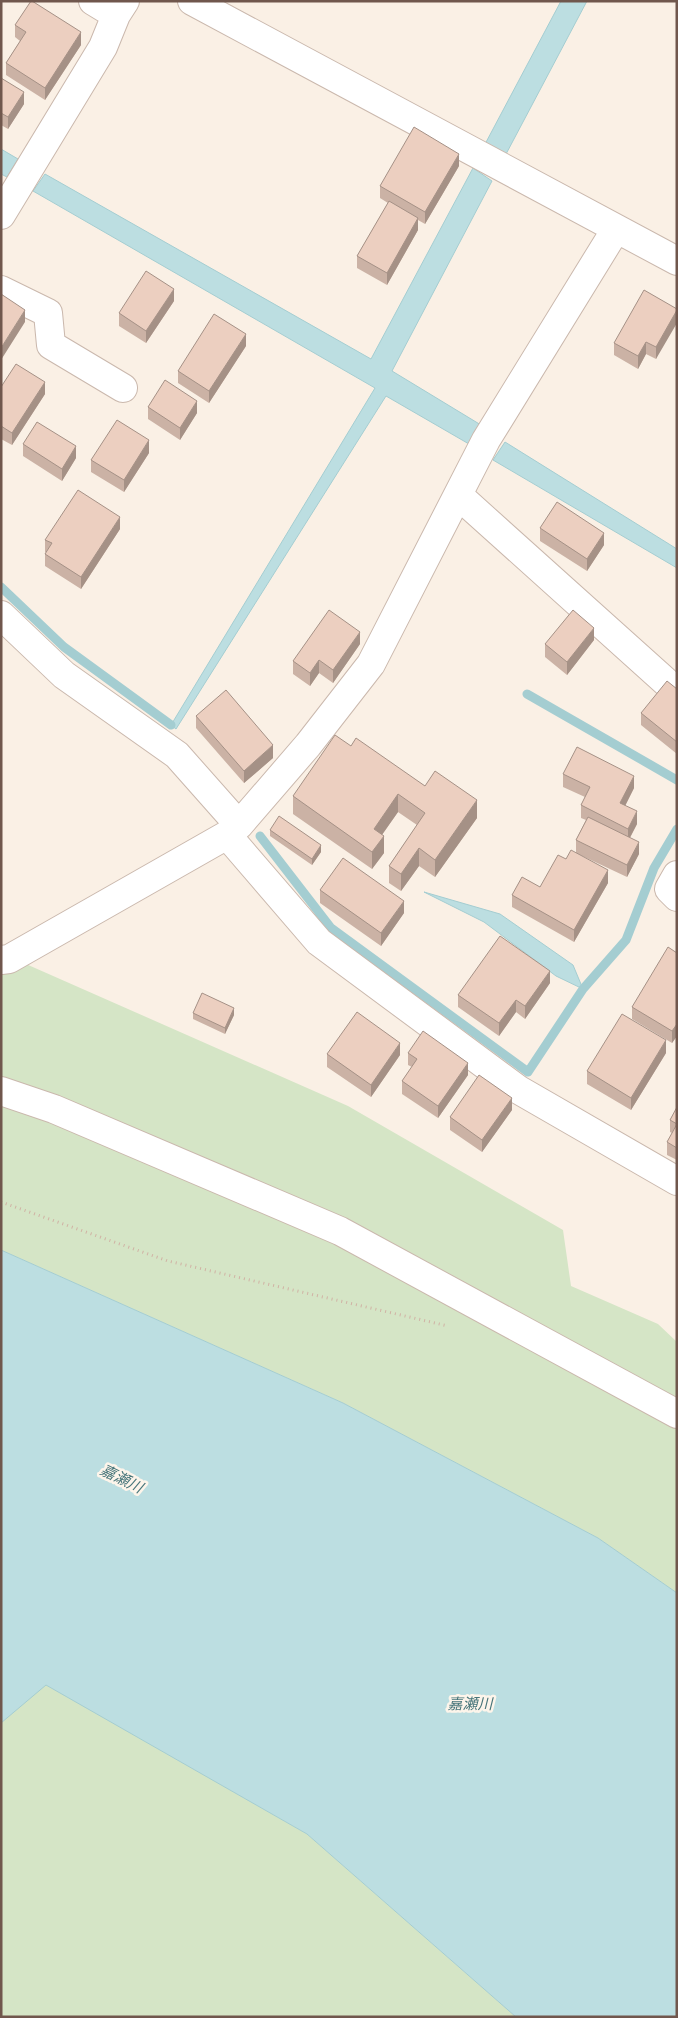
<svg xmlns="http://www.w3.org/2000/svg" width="678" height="2018" font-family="'Golos Text','Noto Sans JP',sans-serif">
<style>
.green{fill:#d5e5c6}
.water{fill:#bcdee1;stroke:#a4cdd1}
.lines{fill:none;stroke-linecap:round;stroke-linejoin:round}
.stream{stroke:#a4cdd1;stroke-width:9}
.minor-casing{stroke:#cab8ad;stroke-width:30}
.path{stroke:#d0b2a4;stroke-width:3;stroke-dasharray:1 4;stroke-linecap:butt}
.minor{stroke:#fff;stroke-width:28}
.wall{fill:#cbb2a5}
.shaded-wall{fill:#a59186}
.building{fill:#eccfc0;stroke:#a59186}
.labels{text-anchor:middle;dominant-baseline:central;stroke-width:5;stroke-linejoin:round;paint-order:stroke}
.water-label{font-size:15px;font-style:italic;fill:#47757a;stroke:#fdf5eb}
</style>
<rect width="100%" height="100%" fill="#faf0e5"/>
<path class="green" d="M 1,953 L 348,1106 L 563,1230 L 571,1286 L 658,1324 L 677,1342 L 677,1593 L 598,1538 L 343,1403 L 1,1250 Z
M 46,1684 L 307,1834 L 516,2017 L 1,2017 L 1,1723 Z"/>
<path class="water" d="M 561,1 L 587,1 L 505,156 L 484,146 Z
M 1,149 L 18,159 L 7,177 L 1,174 Z
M 473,168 L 492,181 L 392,371 L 481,425 L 469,444 L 386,396 L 176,729 L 171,725 L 375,388 L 33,191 L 45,174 L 371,359 Z
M 505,442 L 677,549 L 677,568 L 493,460 Z
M 424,892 L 500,914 L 573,965 L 583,989 L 556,976 L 484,922 Z
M 1,1250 L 343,1403 L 598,1538 L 677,1593 L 677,2017 L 516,2017 L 307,1834 L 46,1685 L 1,1723 Z"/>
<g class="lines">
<path class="stream" d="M 1,587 L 64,647 L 171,725
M 527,694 L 677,780
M 260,836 L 331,928 L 528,1072 L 583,989 L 626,940 L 654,868 L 677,829"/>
<g class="minor-casing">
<path id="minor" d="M 93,1 L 116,15
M 192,1 L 677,261
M 1,215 L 103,47 L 116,15 L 125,1
M 616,229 L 486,440 L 371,664 L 308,745 L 239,825 L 227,835 L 319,942 L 519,1090 L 677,1181
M 1,290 L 48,313 L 51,345 L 123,388
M 458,495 L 666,682 L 677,690
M 1,615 L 64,675 L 177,755 L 239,825
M 677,875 L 669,889 L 677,897
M 1,960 L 9,959 L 227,835
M 1,1091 L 54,1109 L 340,1231 L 677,1414"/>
</g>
<path class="path" d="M 1,1202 L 168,1261 L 448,1326"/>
<use href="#minor" class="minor"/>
</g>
<path class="wall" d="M 15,25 L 81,45 L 45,100 L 6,75 L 6,63 L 20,41 L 15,37 Z
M 1,78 L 24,104 L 8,129 L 1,125 Z
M 459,166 L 425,224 L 418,220 L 418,230 L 387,285 L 357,268 L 357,256 L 388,203 L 380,198 L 380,186 Z
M 174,301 L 146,343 L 119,326 L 119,313 Z
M 677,309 L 656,359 L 646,354 L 638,369 L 614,355 L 614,343 Z
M 246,346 L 209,403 L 178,383 L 178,371 Z
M 1,387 L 45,394 L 12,445 L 1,439 Z
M 148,407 L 197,413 L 180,440 L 148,419 Z
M 23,444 L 76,458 L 62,481 L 23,456 Z
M 149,453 L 124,492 L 91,472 L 91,460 Z
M 540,528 L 604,545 L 587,571 L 540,541 Z
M 120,529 L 81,589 L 45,566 L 45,554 L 46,552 L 45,552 L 45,540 Z
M 594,640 L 567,675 L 545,657 L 545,644 Z
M 360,644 L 333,683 L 319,673 L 310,686 L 293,674 L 293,661 Z
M 677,689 L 677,754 L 641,725 L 641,713 Z
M 196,716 L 273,758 L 244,783 L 196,728 Z
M 351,746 L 425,786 L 477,818 L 435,877 L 419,866 L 401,891 L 389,883 L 389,866 L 417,825 L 398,812 L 382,835 L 384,853 L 372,869 L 293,814 L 293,796 Z
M 563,774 L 634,788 L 625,806 L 637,824 L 630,838 L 639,854 L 627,877 L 578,854 L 608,883 L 574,942 L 512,907 L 512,895 L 540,887 L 566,859 L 576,853 L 576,840 L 586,820 L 581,818 L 581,805 L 585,797 L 563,787 Z
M 270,830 L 321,852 L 312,865 L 270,836 Z
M 320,890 L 404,913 L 381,946 L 320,903 Z
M 677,953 L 677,1036 L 672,1043 L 632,1019 L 632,1007 Z
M 550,983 L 525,1019 L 516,1012 L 499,1036 L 458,1007 L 458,995 Z
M 193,1013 L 234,1015 L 225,1034 L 193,1019 Z
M 408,1053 L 468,1075 L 438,1118 L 402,1094 L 402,1081 L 412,1067 L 408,1065 Z
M 666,1053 L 631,1110 L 587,1084 L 587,1071 Z
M 327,1054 L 400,1055 L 371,1097 L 327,1067 Z
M 677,1107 L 677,1160 L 667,1155 L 667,1142 L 672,1133 L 670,1132 L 670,1120 Z
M 512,1110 L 482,1152 L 450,1130 L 450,1117 Z"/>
<path class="shaded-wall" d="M 81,32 L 81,45 L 45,100 L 45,88 Z
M 24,92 L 24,104 L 8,129 L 8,117 Z
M 459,154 L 459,166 L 425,224 L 425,212 Z
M 418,218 L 418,230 L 387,285 L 387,273 Z
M 174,289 L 174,301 L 146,343 L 146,331 Z
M 25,310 L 25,322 L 1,360 L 1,348 Z
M 677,310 L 677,323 L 656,359 L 656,347 Z
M 246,334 L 246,346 L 209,403 L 209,391 Z
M 646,342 L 646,354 L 638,369 L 638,356 Z
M 45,382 L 45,394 L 12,445 L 12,433 Z
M 197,401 L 197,413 L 180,440 L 180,428 Z
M 149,440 L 149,453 L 124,492 L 124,480 Z
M 76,446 L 76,458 L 62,481 L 62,469 Z
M 120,517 L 120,529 L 81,589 L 81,577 Z
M 604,533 L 604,545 L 587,571 L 587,559 Z
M 594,628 L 594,640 L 567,675 L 567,662 Z
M 360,632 L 360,644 L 333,683 L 333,670 Z
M 319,660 L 319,673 L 310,686 L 310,673 Z
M 273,745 L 273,758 L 244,783 L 244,771 Z
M 634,776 L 634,788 L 620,816 L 620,803 Z
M 398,794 L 398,812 L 374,846 L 374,829 Z
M 477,800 L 477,818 L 435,877 L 435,860 Z
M 637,811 L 637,824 L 628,841 L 628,829 Z
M 384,836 L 384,853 L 372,869 L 372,852 Z
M 639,842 L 639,854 L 627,877 L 627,865 Z
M 321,845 L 321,852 L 312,865 L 312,859 Z
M 419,848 L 419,866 L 401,891 L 401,874 Z
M 608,870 L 608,883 L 574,942 L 574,930 Z
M 404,901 L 404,913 L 381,946 L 381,933 Z
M 550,971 L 550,983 L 525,1019 L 525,1006 Z
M 516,1000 L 516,1012 L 499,1036 L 499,1023 Z
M 234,1008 L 234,1015 L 225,1034 L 225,1028 Z
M 677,1024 L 677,1036 L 672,1043 L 672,1031 Z
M 666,1040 L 666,1053 L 631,1110 L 631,1098 Z
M 400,1043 L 400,1055 L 371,1097 L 371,1085 Z
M 468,1063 L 468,1075 L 438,1118 L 438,1106 Z
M 512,1098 L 512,1110 L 482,1152 L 482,1140 Z"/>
<path class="building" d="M 31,1 L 32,1 L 81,32 L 45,88 L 6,63 L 26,32 L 15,25 Z
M 1,78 L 24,92 L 8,117 L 1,113 Z
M 414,127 L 459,154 L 425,212 L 380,186 Z
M 389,201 L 418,218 L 387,273 L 357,256 Z
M 146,271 L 174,289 L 146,331 L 119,313 Z
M 644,290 L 677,309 L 677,310 L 656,347 L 646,342 L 638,356 L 614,343 Z
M 1,294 L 25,310 L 1,348 Z
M 214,314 L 246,334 L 209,391 L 178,371 Z
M 16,364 L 45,382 L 12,433 L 1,426 L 1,387 Z
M 165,380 L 197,401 L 180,428 L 148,407 Z
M 117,420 L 149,440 L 124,480 L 91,460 Z
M 37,422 L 76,446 L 62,469 L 23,444 Z
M 78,490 L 120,517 L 81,577 L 45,554 L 52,543 L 45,540 Z
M 557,502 L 604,533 L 587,559 L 540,528 Z
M 329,610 L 360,632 L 333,670 L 319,660 L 310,673 L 293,661 Z
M 573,610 L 594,628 L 567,662 L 545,644 Z
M 667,681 L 677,689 L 677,742 L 641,713 Z
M 226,690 L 273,745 L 244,771 L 196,716 Z
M 335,735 L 351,746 L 356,738 L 425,786 L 435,771 L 477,800 L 435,860 L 419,848 L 401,874 L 389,866 L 425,813 L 398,794 L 374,829 L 384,836 L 372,852 L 293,796 Z
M 577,747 L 634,776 L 620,803 L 637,811 L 628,829 L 581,805 L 590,787 L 563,774 Z
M 279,816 L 321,845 L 312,859 L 270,830 Z
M 588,817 L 639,842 L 627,865 L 576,840 Z
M 571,850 L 608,870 L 574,930 L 512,895 L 522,877 L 540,887 L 558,855 L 566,859 Z
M 343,858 L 404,901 L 381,933 L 320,890 Z
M 500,936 L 550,971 L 525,1006 L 516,1000 L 499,1023 L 458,995 Z
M 668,947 L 677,953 L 677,1024 L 672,1031 L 632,1007 Z
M 202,993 L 234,1008 L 225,1028 L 193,1013 Z
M 357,1012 L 400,1043 L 371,1085 L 327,1054 Z
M 622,1014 L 666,1040 L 631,1098 L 587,1071 Z
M 423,1031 L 468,1063 L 438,1106 L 402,1081 L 417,1059 L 408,1053 Z
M 479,1075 L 512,1098 L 482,1140 L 450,1117 Z
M 677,1107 L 677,1124 L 670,1120 Z
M 677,1124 L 677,1148 L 667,1142 Z"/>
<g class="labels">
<g class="water-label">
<text transform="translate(122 1478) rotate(26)">嘉瀬川</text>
<text x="470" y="1703">嘉瀬川</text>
</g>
</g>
<rect width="678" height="2018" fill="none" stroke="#70574d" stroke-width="5"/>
</svg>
